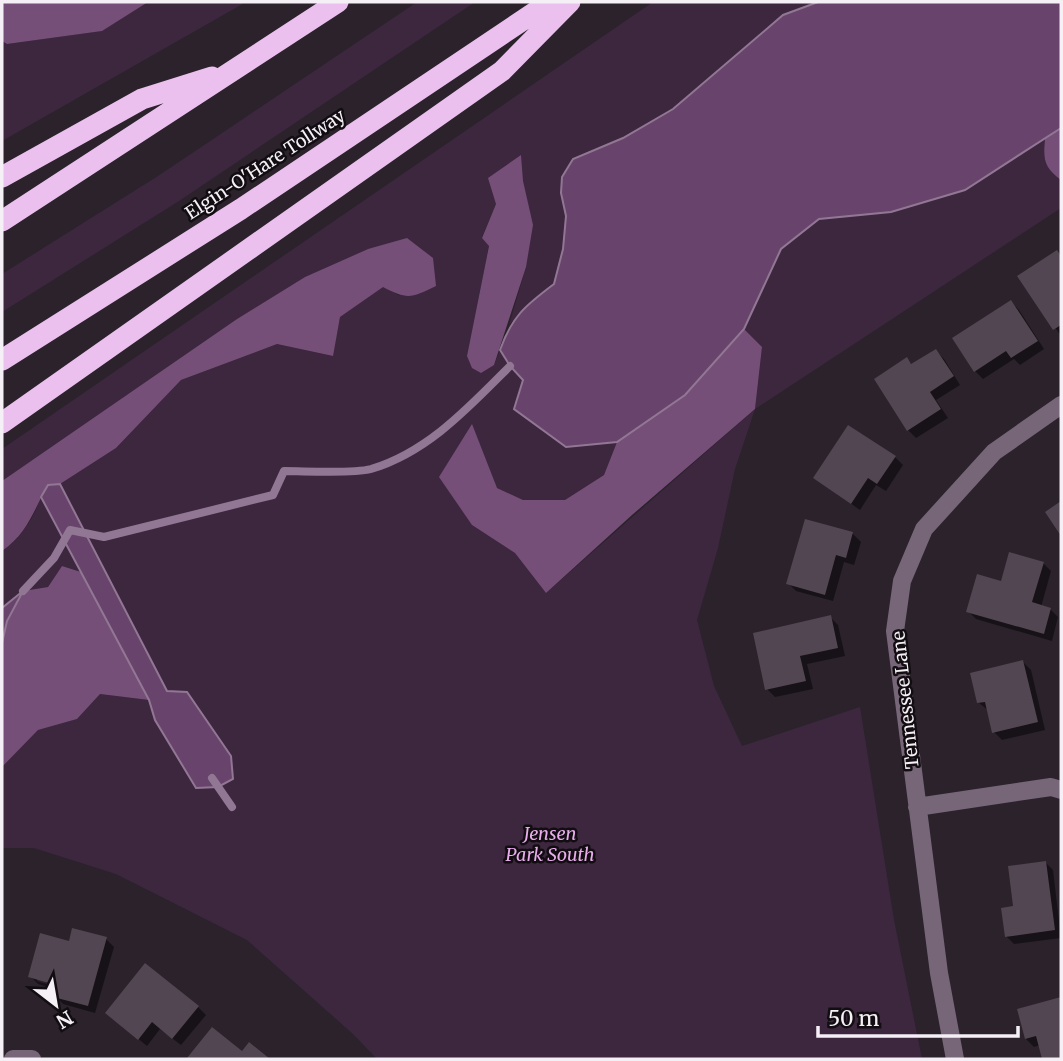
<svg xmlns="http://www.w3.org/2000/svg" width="1063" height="1061" font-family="Merriweather,serif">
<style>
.green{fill:#3d273f}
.forest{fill:#754f78}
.water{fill:#68436b;stroke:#927795;stroke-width:2}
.shadow{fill:#0007;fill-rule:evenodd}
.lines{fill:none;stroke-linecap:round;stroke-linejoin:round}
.stream{stroke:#927795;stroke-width:8}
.building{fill:#514651}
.minor{stroke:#776678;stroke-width:18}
.motorway{stroke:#ebc0ee;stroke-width:21}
.labels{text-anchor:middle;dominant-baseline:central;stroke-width:5;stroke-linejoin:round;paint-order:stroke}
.street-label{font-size:18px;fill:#f5eff6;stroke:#110d11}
.park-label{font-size:18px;font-style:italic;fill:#e9aded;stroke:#110d11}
</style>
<rect width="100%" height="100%" fill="#2b222c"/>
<path class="green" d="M 148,2 L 246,2 L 2,141 L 2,41 L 7,44 L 101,31 Z
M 417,2 L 475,2 L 179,201 L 2,312 L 2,274 L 158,176 Z
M 653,2 L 818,2 L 751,43 L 673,109 L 623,138 L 573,159 L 561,193 L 566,216 L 563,249 L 554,285 L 534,299 L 509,325 L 526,267 L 521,156 L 496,204 L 482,237 L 489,245 L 467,356 L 494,365 L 500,350 L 510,366 L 523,380 L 515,409 L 566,447 L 617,442 L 604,475 L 565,500 L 523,500 L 497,488 L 472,525 L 515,553 L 546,593 L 755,409 L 762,347 L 744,329 L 781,249 L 819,219 L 891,212 L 965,190 L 1045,139 C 1043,160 1044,167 1061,180 L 1061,208 L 755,409 L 735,469 L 718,548 L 697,620 L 714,686 L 742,746 L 860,707 L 894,920 L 922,1059 L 377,1059 L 353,1034 L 247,940 L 116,874 L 34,848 L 2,848 L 2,767 L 38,730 L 77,719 L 100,694 L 149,700 L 155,720 L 167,692 L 60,484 L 116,448 L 181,380 L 277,344 L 332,356 L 340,317 L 383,286 L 400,296 L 368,249 L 305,277 L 237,319 L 2,481 L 2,449 Z
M 41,497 L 81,572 L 62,566 L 48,587 L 23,591 L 2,608 L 2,551 C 21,538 34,518 41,497 Z"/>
<path class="forest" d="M 2,2 L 148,2 L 102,31 L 7,44 L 2,41 Z
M 1061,128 L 1061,185 L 1061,180 C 1044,167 1043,160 1045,139 Z
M 521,155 L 523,181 L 533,225 L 526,267 L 494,365 L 481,373 L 472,368 L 467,356 L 489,246 L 482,238 L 496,204 L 488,178 Z
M 407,238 L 433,258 L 436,286 C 411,298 408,300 383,287 L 340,317 L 333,356 L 277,344 L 181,380 L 116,448 L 60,484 L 48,485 C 33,511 28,533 2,551 L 2,481 L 237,319 L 305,277 L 368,249 Z
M 744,329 L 762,347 L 755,409 L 632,515 L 546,593 L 515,553 L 472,525 L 439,477 L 472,424 L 497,488 L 523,500 L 565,500 L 604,475 L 617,442 L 685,395 Z
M 62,566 L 81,572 L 149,700 L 100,694 L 77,719 L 38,730 L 2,767 L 2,643 L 7,621 L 23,591 L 48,587 Z"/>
<path class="water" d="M 818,2 L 1061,2 L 1061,128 L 965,190 L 891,212 L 819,219 L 781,249 L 744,329 L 685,395 L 617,442 L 566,447 L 514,409 L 523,380 L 510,366 L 500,350 C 512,316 526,305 554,284 L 563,249 L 566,216 L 561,193 L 562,177 L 573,159 L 623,138 L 673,109 L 783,15 Z
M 60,484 L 167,691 L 187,692 L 231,756 L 233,779 L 218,787 L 196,788 L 155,720 L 149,700 L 41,497 L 48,485 Z
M 23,591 L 7,621 L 2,643 L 2,608 Z"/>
<path class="shadow" d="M 1057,252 L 1061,256 L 1061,336 L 1020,276 Z
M 1011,302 L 1019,310 L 1044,349 L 1020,365 L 1014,359 L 983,379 L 975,371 L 954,339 Z
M 936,351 L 944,359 L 960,385 L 936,400 L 948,418 L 916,438 L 908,430 L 906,359 L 913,366 Z
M 895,457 L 903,465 L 886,491 L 876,485 L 860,510 L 815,478 Z
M 806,521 L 853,534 L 861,542 L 854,565 L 844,562 L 833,601 L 796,591 L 788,583 Z
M 1043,563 L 1051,571 L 1041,607 L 1050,609 L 1058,617 L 1052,641 L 976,619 L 968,611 L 1002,584 Z
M 830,617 L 838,625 L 845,656 L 807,664 L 813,689 L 775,697 L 767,689 Z
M 1023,662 L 1031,670 L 1045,730 L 1002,740 L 994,732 L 988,710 L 979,703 Z
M 1045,862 L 1053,870 L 1061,938 L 1014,944 L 1006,936 L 1015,908 Z
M 106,939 L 114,947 L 95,1013 L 63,1004 L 55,996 L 57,990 L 38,984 L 30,976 L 70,943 ZM 37,978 L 65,986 L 64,989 L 37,981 Z
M 1061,999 L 1061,1059 L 1044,1059 L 1040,1045 L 1034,1047 L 1026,1039 L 1019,1010 Z
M 198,1007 L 206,1015 L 181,1045 L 160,1029 L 147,1046 L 107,1013 Z"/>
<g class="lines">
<path class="stream" d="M 23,591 L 54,558 L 70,530 L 104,537 L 273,495 L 284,471 C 306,471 352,474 371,469 C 428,452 469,407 510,366
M 212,778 L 232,807"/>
</g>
<path class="building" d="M 1057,250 L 1061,256 L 1061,325 L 1053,330 L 1017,276 Z
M 1011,300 L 1038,341 L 1011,358 L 1006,351 L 974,372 L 952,338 Z
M 936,349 L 954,376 L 930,392 L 941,409 L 907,431 L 874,379 L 907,357 L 911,364 Z
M 848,425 L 896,456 L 877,484 L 868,478 L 851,504 L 813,478 Z
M 1061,501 L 1061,536 L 1045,512 Z
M 805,519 L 853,532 L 846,558 L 836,555 L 825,595 L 786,584 Z
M 1009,552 L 1044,562 L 1032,602 L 1051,608 L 1044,634 L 966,612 L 977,574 L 1001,581 Z
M 831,615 L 838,648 L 800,656 L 806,681 L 765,690 L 753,633 Z
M 1023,660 L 1038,722 L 992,733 L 985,702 L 977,703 L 970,673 Z
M 1046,861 L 1055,930 L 1005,937 L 1001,908 L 1013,906 L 1008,866 Z
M 72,928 L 107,937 L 88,1006 L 53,997 L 56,985 L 28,977 L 40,933 L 69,941 Z
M 145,963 L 199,1006 L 172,1039 L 152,1022 L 138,1040 L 105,1013 Z
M 1061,997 L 1061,1059 L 1042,1059 L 1036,1036 L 1025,1039 L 1017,1009 Z
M 212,1027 L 242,1051 L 249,1042 L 270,1059 L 189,1059 L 187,1058 Z"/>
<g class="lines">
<path class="minor" d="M 917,807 L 1051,787 L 1061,790
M 13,1059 L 32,1059
M 955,1059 L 939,973 L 895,631 L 902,581 L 924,529 L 994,452 L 1061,405"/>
<path class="motorway" d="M 2,177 L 142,99 L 212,77
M 2,221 L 338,2
M 2,360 L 241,209 L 550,2
M 2,423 L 502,71 L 570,2"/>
</g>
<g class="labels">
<g class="street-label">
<text transform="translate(265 164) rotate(-33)">Elgin-O'Hare Tollway</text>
<text transform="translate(905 700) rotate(-96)">Tennessee Lane</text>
</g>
<g class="park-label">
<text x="550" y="833">Jensen<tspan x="550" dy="21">Park South</tspan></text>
</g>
</g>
<rect width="1063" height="1061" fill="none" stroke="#f5eff6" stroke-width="7"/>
<g transform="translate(56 1005) rotate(149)" stroke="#110d11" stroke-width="5" paint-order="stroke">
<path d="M0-5L12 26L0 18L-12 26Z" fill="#f5eff6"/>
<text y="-10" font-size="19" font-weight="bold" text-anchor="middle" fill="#f5eff6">N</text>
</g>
<path d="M818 1026v10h200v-10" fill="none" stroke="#f5eff6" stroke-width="3.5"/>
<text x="828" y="1026" font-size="21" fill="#f5eff6" stroke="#110d11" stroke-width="5" paint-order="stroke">50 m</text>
</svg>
